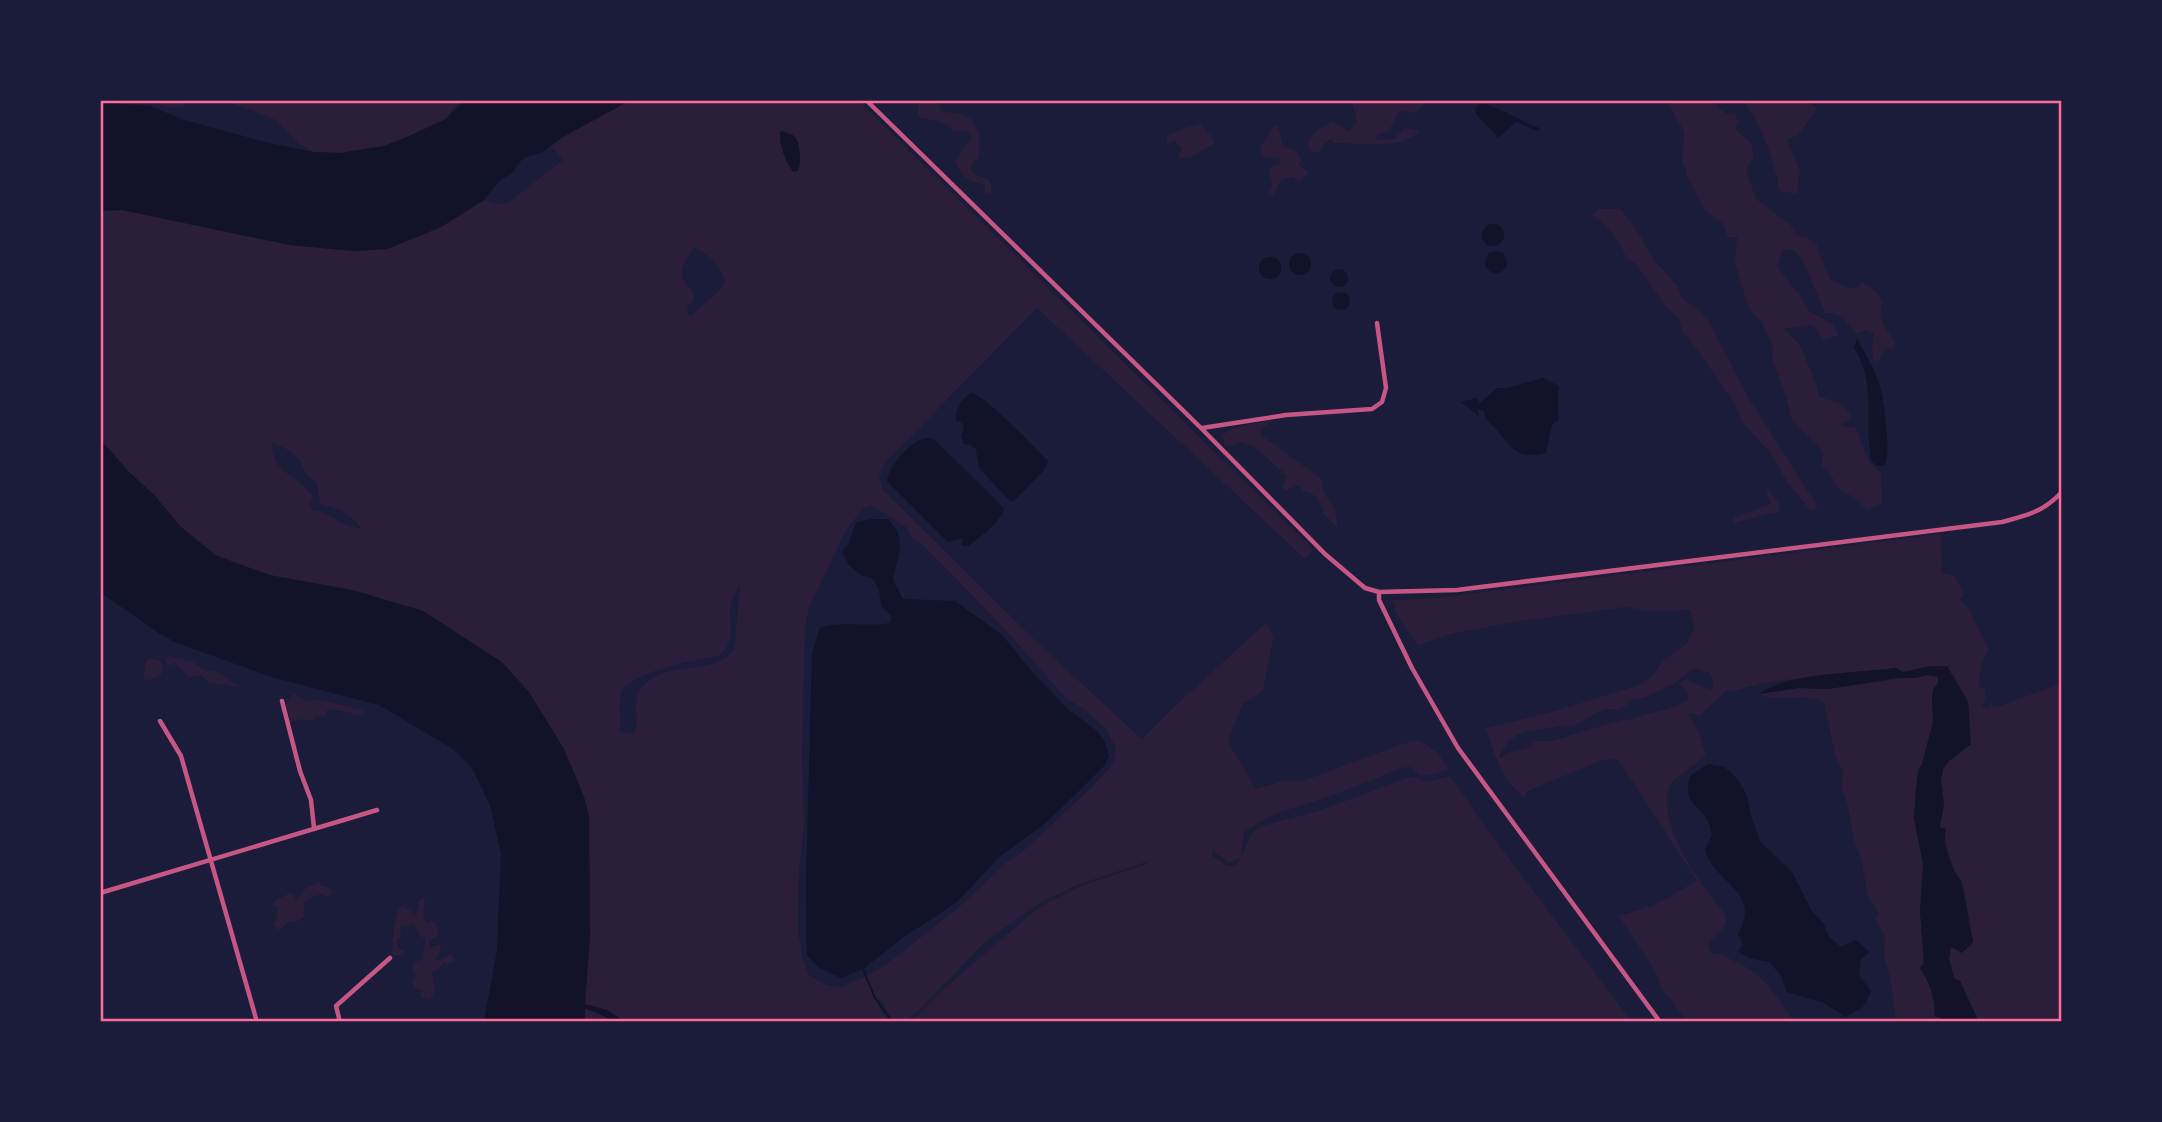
<svg xmlns="http://www.w3.org/2000/svg" width="2162" height="1122" font-family="'Source Sans 3',sans-serif">
<style>
.green{fill:#2a1e3b;fill-rule:evenodd}
.water{fill:#12122b}
.lines{fill:none;stroke-linecap:round;stroke-linejoin:round}
.stream{stroke:#12122b;stroke-width:2}
.minor{stroke:#c65784;stroke-width:4.5}
.neatline{fill:none;stroke:#ff6b9d;stroke-width:2.5}
</style>
<rect width="100%" height="100%" fill="#1b1b3a"/>
<path class="green" d="M 144,100 L 197,100 C 167,114 171,106 144,100 Z
M 223,100 L 460,100 L 446,119 L 409,136 L 384,146 L 340,153 L 314,152 L 299,144 L 274,119 Z
M 631,100 L 858,100 L 1307,543 L 1313,550 L 1305,559 L 1037,308 L 884,464 L 879,478 L 884,491 L 1043,648 L 1142,739 L 1177,704 L 1266,623 L 1274,636 L 1263,690 L 1242,705 L 1228,742 L 1256,789 L 1285,780 L 1300,782 L 1402,744 L 1419,740 L 1438,753 L 1449,770 L 1431,775 L 1420,776 L 1411,767 L 1401,768 C 1372,780 1343,792 1313,802 C 1287,810 1266,815 1244,833 L 1241,857 L 1229,863 L 1212,850 L 1212,856 L 1228,866 L 1237,865 C 1247,851 1246,833 1262,826 L 1318,811 L 1412,776 L 1425,782 L 1450,776 L 1494,839 L 1632,1022 L 911,1022 L 945,988 L 1038,908 L 1083,885 L 1147,864 L 1146,862 L 1080,884 L 1041,902 L 986,941 L 920,1009 C 913,1016 902,1024 892,1021 L 884,1010 L 885,1005 L 881,1000 L 876,998 L 879,1008 L 889,1022 L 626,1022 L 607,1010 L 585,1004 L 590,936 L 589,816 L 584,797 L 564,749 L 423,611 L 352,590 L 269,575 L 215,555 L 181,527 L 153,494 L 129,472 L 100,439 L 100,211 L 122,210 L 290,245 L 353,251 L 387,249 L 441,227 L 484,200 L 500,204 L 509,202 L 563,160 L 551,146 L 581,126 ZM 783,131 L 796,139 L 800,166 L 786,162 L 780,141 ZM 694,247 C 710,256 719,264 725,281 L 718,292 L 692,315 L 688,315 L 687,307 L 694,301 L 692,290 C 672,272 685,264 694,247 ZM 272,442 L 288,450 L 300,460 L 305,473 L 317,483 L 320,504 C 338,508 351,514 361,528 C 343,528 330,511 312,510 L 310,504 L 313,497 C 299,474 270,474 272,442 ZM 871,505 L 906,527 L 912,538 L 921,543 L 1003,627 L 1065,697 L 1085,710 L 1105,728 L 1116,748 L 1113,764 L 1091,788 L 1020,854 L 1007,862 L 957,909 L 884,966 L 865,977 L 840,987 L 827,985 L 809,975 L 803,959 L 798,931 L 799,871 L 804,825 L 802,755 L 805,629 L 809,608 L 845,532 L 863,508 ZM 740,588 L 734,650 C 711,678 665,657 640,690 C 631,704 641,719 634,733 L 620,732 C 621,720 618,704 621,693 C 627,673 698,659 718,656 C 744,640 718,606 740,588 Z
M 918,100 L 939,100 L 940,110 C 947,114 955,112 962,114 C 981,122 981,142 978,159 L 974,161 L 970,167 L 974,174 L 989,180 L 992,186 L 990,193 L 985,193 L 985,185 C 967,180 963,179 955,161 L 971,138 L 968,130 L 954,132 C 942,119 934,121 918,117 Z
M 1340,100 L 1429,100 L 1415,113 L 1401,111 L 1396,115 C 1390,131 1391,130 1375,137 L 1379,140 L 1394,139 L 1405,128 L 1421,131 C 1397,151 1363,143 1334,143 L 1331,139 L 1324,144 L 1320,151 L 1312,153 L 1307,143 C 1314,132 1321,127 1333,122 L 1349,131 L 1357,122 L 1352,103 L 1336,104 Z
M 1666,100 L 1718,100 L 1716,101 L 1719,109 L 1728,114 L 1735,114 L 1739,123 L 1734,128 L 1751,143 L 1754,156 L 1746,170 L 1756,199 L 1790,224 L 1797,235 L 1807,237 L 1817,245 C 1818,257 1827,267 1830,279 L 1843,286 L 1856,289 L 1862,282 L 1876,292 L 1883,302 C 1876,318 1885,328 1895,341 L 1893,349 L 1886,348 L 1878,362 L 1873,360 L 1872,346 L 1874,334 L 1866,330 L 1857,333 C 1846,323 1843,312 1825,313 L 1802,259 L 1792,249 L 1782,251 L 1777,267 L 1802,298 L 1809,311 L 1833,324 L 1839,335 L 1822,341 L 1819,332 L 1811,325 L 1783,329 C 1798,340 1802,348 1808,364 C 1812,376 1818,383 1818,396 L 1843,405 L 1852,418 L 1842,425 L 1856,428 L 1870,464 L 1881,473 L 1882,503 L 1867,510 L 1854,497 L 1843,492 L 1835,484 L 1831,474 L 1822,466 L 1823,453 L 1819,446 L 1792,421 L 1788,403 L 1772,358 L 1773,344 L 1766,333 L 1763,323 L 1749,309 L 1735,263 L 1737,237 L 1728,237 L 1723,224 L 1703,208 L 1686,174 L 1687,170 L 1682,163 L 1684,132 Z
M 1743,100 L 1807,100 L 1817,109 L 1797,136 L 1787,139 L 1800,171 L 1797,194 L 1784,192 L 1779,189 C 1775,160 1760,123 1743,100 Z
M 1200,124 L 1212,137 L 1214,144 L 1190,157 L 1178,159 L 1182,148 L 1175,141 L 1167,144 L 1166,137 L 1181,129 Z
M 1278,125 L 1283,146 L 1296,151 L 1301,158 L 1299,165 L 1309,173 L 1299,181 L 1292,177 L 1282,179 L 1273,195 L 1267,197 L 1272,185 L 1269,170 L 1273,166 L 1280,164 L 1279,158 L 1263,157 L 1260,148 L 1273,127 Z
M 1598,209 L 1621,209 L 1640,235 L 1653,259 L 1677,285 L 1682,299 L 1691,304 L 1708,319 L 1748,397 L 1818,507 L 1811,511 L 1787,482 L 1772,455 L 1741,421 L 1736,406 L 1701,355 L 1682,331 L 1679,318 L 1667,308 L 1636,264 L 1626,258 C 1620,239 1608,227 1592,215 Z
M 1266,421 L 1274,421 L 1262,428 L 1261,435 L 1319,477 L 1323,483 L 1322,488 C 1330,506 1338,504 1337,528 L 1323,513 L 1318,499 L 1311,493 L 1303,491 L 1299,485 L 1284,491 L 1283,486 L 1287,476 L 1257,449 L 1239,441 L 1233,446 L 1224,444 L 1222,435 L 1233,428 Z
M 1768,489 L 1779,504 L 1779,511 L 1776,514 L 1770,513 L 1734,523 L 1733,518 L 1771,504 L 1766,493 Z
M 1941,534 L 1942,573 L 1954,576 L 1962,588 L 1963,597 L 1960,599 C 1963,604 1969,608 1971,613 C 1976,626 1983,637 1989,650 C 1980,662 1980,672 1979,686 L 1985,690 L 1986,700 L 1982,705 L 1987,709 L 1991,703 L 1994,708 L 2062,683 L 2062,1022 L 1979,1022 L 1960,981 L 1954,978 L 1949,959 L 1950,947 L 1973,942 L 1965,894 L 1961,880 L 1956,874 L 1940,827 L 1940,820 L 1944,803 L 1941,780 L 1943,769 L 1949,761 L 1971,744 L 1968,702 L 1953,674 L 1931,666 L 1903,672 L 1896,668 L 1767,682 L 1733,691 L 1727,690 L 1699,716 L 1694,713 L 1688,715 L 1699,732 L 1706,756 L 1672,782 C 1651,820 1702,887 1726,915 C 1727,933 1714,931 1708,946 L 1712,954 L 1722,953 C 1729,961 1738,961 1746,967 C 1767,980 1781,1002 1794,1022 L 1688,1022 L 1663,991 L 1654,969 L 1619,916 L 1654,905 L 1697,881 L 1625,770 L 1617,759 L 1602,760 L 1526,792 L 1525,798 C 1501,779 1495,756 1486,728 L 1555,711 L 1639,685 L 1653,675 L 1664,660 L 1687,643 L 1695,627 L 1690,610 L 1648,611 L 1626,607 L 1520,621 L 1455,633 L 1418,645 L 1397,616 L 1392,600 L 1436,598 ZM 1697,669 L 1702,670 L 1703,673 L 1709,672 C 1713,678 1715,684 1710,690 L 1686,679 L 1679,684 L 1687,692 L 1689,699 C 1673,712 1649,710 1631,720 L 1625,719 L 1551,741 L 1536,741 L 1526,749 L 1507,753 L 1502,758 L 1499,756 C 1513,731 1522,731 1550,728 C 1558,727 1563,724 1571,727 C 1580,724 1583,720 1591,716 C 1596,712 1600,713 1605,709 L 1618,709 L 1625,706 L 1631,700 L 1643,698 L 1672,685 L 1688,672 Z
M 170,656 L 193,662 L 204,670 L 219,672 L 239,687 C 229,687 222,683 211,684 L 201,675 L 188,677 L 176,663 L 171,666 L 166,663 L 165,658 Z
M 150,658 L 159,660 L 163,665 L 161,675 L 148,681 L 143,678 L 146,661 Z
M 1928,675 L 1938,676 L 1938,683 L 1933,690 L 1932,700 L 1933,723 L 1925,751 L 1914,818 L 1923,864 L 1920,911 L 1924,963 L 1920,968 C 1929,982 1936,998 1935,1015 L 1943,1019 L 1945,1022 L 1896,1022 L 1891,983 L 1884,956 L 1885,936 L 1875,919 L 1879,913 L 1867,895 L 1862,861 L 1855,843 L 1846,798 L 1841,788 L 1843,772 L 1835,754 L 1824,703 C 1804,690 1778,705 1759,694 L 1799,688 L 1828,689 Z
M 294,693 L 307,701 L 322,700 L 362,710 L 364,716 L 332,709 L 327,710 L 325,716 L 316,716 L 313,721 L 304,719 L 290,722 L 286,703 Z
M 319,882 L 320,885 L 330,888 L 332,892 L 328,897 L 321,894 C 305,901 303,897 304,917 L 296,922 L 289,921 L 281,929 L 276,929 L 273,924 C 277,920 279,913 277,907 L 272,905 L 275,901 L 290,893 L 294,895 L 296,900 L 306,888 Z
M 424,897 C 427,906 420,912 427,923 L 430,920 L 435,922 L 439,935 L 429,941 L 430,947 L 441,944 L 440,952 L 435,959 L 440,961 L 451,953 L 454,961 L 448,964 L 443,963 L 438,970 L 432,971 L 435,991 L 430,999 L 421,998 L 421,991 L 415,988 L 412,982 L 416,974 L 412,969 L 415,962 L 424,958 C 421,951 426,945 425,938 L 419,936 L 414,924 L 400,927 L 401,936 L 396,941 L 399,949 L 404,950 L 404,955 L 394,956 L 392,953 L 393,931 L 399,908 L 404,906 L 416,916 L 419,901 Z
M 585,1009 L 597,1011 L 613,1022 L 585,1022 Z"/>
<path class="water" d="M 465,100 L 631,100 L 561,138 L 543,152 L 523,158 L 512,173 L 499,181 L 484,200 L 441,227 L 387,249 L 353,251 L 290,245 L 122,210 L 100,211 L 100,102 L 150,106 L 184,120 L 273,144 L 314,152 L 340,153 L 384,146 L 409,136 L 446,119 Z
M 1480,103 L 1489,105 L 1541,129 L 1537,131 L 1516,122 L 1498,138 C 1492,127 1478,122 1475,109 Z
M 783,131 C 786,133 791,133 794,136 C 801,143 801,163 798,171 L 793,172 C 785,161 780,146 780,132 Z
M1482 235a11 11 0 1 1 22 0a11 11 0 1 1-22 0Z
M1485 262a11 11 0 1 1 22 0a11 11 0 1 1-22 0Z
M1289 264a11 11 0 1 1 22 0a11 11 0 1 1-22 0Z
M1259 268a11 11 0 1 1 22 0a11 11 0 1 1-22 0Z
M1330 278a9 9 0 1 1 18 0a9 9 0 1 1-18 0Z
M1332 301a9 9 0 1 1 18 0a9 9 0 1 1-18 0Z
M 1857,338 C 1864,353 1874,368 1879,383 C 1884,397 1891,453 1885,465 L 1877,466 L 1871,461 C 1864,423 1877,382 1854,348 Z
M 1543,378 L 1559,386 C 1558,392 1558,415 1559,420 L 1552,424 L 1546,453 C 1517,459 1513,450 1497,430 C 1491,424 1485,420 1484,411 L 1477,409 L 1479,416 L 1461,402 L 1477,398 L 1479,404 L 1497,388 L 1507,388 Z
M 971,393 C 984,394 1036,449 1048,461 L 1044,470 L 1013,502 L 1009,500 L 979,468 L 976,449 L 971,445 L 964,444 L 961,437 L 964,428 L 962,423 L 956,420 C 955,408 961,400 971,393 Z
M 925,438 L 934,439 L 1004,508 C 1001,523 980,536 969,546 L 961,546 L 963,538 L 948,542 L 887,481 C 890,464 908,444 925,438 Z
M 100,439 L 129,472 L 153,494 L 181,527 L 215,555 L 269,575 L 352,590 L 423,611 L 502,662 L 529,692 L 564,749 L 584,797 L 589,816 L 590,936 L 585,1004 L 607,1010 L 626,1022 C 608,1022 603,1013 585,1009 L 585,1022 L 484,1022 L 497,950 L 501,854 L 490,805 L 472,768 L 453,749 L 379,705 L 275,678 L 177,643 L 160,634 L 100,592 Z
M 870,519 L 888,519 C 909,540 897,555 893,580 L 903,599 L 955,601 L 1002,635 L 1033,673 L 1069,710 L 1096,730 L 1105,742 L 1109,756 L 1104,766 L 1080,790 L 1042,826 L 999,857 L 957,902 L 904,937 L 863,969 L 841,978 L 819,968 L 807,955 L 806,886 L 812,653 L 820,628 C 843,620 867,628 890,623 L 892,617 L 881,605 L 879,589 L 873,579 L 859,574 L 848,564 L 842,552 L 849,542 L 856,523 Z
M 1931,666 L 1947,666 L 1968,702 L 1971,744 L 1949,761 L 1943,769 L 1941,780 L 1944,804 L 1940,827 L 1946,829 C 1942,843 1951,869 1961,880 L 1973,942 L 1962,953 L 1951,947 L 1949,959 L 1954,978 L 1960,981 L 1979,1022 L 1945,1022 L 1943,1019 L 1934,1016 C 1936,998 1929,982 1920,968 L 1924,963 L 1920,911 L 1923,864 L 1914,818 L 1916,789 L 1918,770 L 1922,764 L 1933,723 L 1932,700 L 1933,690 L 1938,683 L 1938,677 L 1928,675 L 1916,678 L 1896,678 L 1828,689 L 1799,688 L 1759,694 C 1788,672 1859,673 1896,668 L 1903,672 Z
M 1708,764 L 1724,767 L 1735,776 L 1747,795 L 1751,816 L 1760,841 L 1792,872 L 1811,910 L 1823,923 L 1830,938 L 1841,947 L 1856,940 L 1869,952 L 1861,959 L 1859,975 L 1871,991 L 1863,1007 L 1845,1017 L 1824,1003 L 1787,992 L 1781,976 L 1770,962 L 1749,958 L 1738,951 L 1743,945 L 1738,934 C 1763,890 1714,884 1705,850 L 1712,835 C 1711,830 1709,823 1706,818 C 1694,800 1683,802 1690,776 Z"/>
<g class="lines">
<path class="stream" d="M 863,969 L 875,998 L 893,1022"/>
<path class="minor" d="M 866,100 L 1201,428 L 1325,554 L 1365,588 L 1379,592 L 1457,590 L 2002,522 C 2028,515 2043,512 2062,492
M 1202,428 L 1286,415 L 1372,409 L 1382,402 L 1386,388 L 1377,323
M 1379,592 L 1379,600 L 1412,668 L 1458,748 L 1660,1022
M 282,701 L 300,771 L 311,800 L 314,828
M 160,721 L 181,756 L 257,1022
M 100,893 L 377,810
M 340,1022 L 336,1006 L 390,958"/>
</g>
<rect width="2162" height="1122" fill="none" stroke="#1b1b3a" stroke-width="203"/>
<rect x="102" y="102" width="1958" height="918" class="neatline"/>
</svg>
